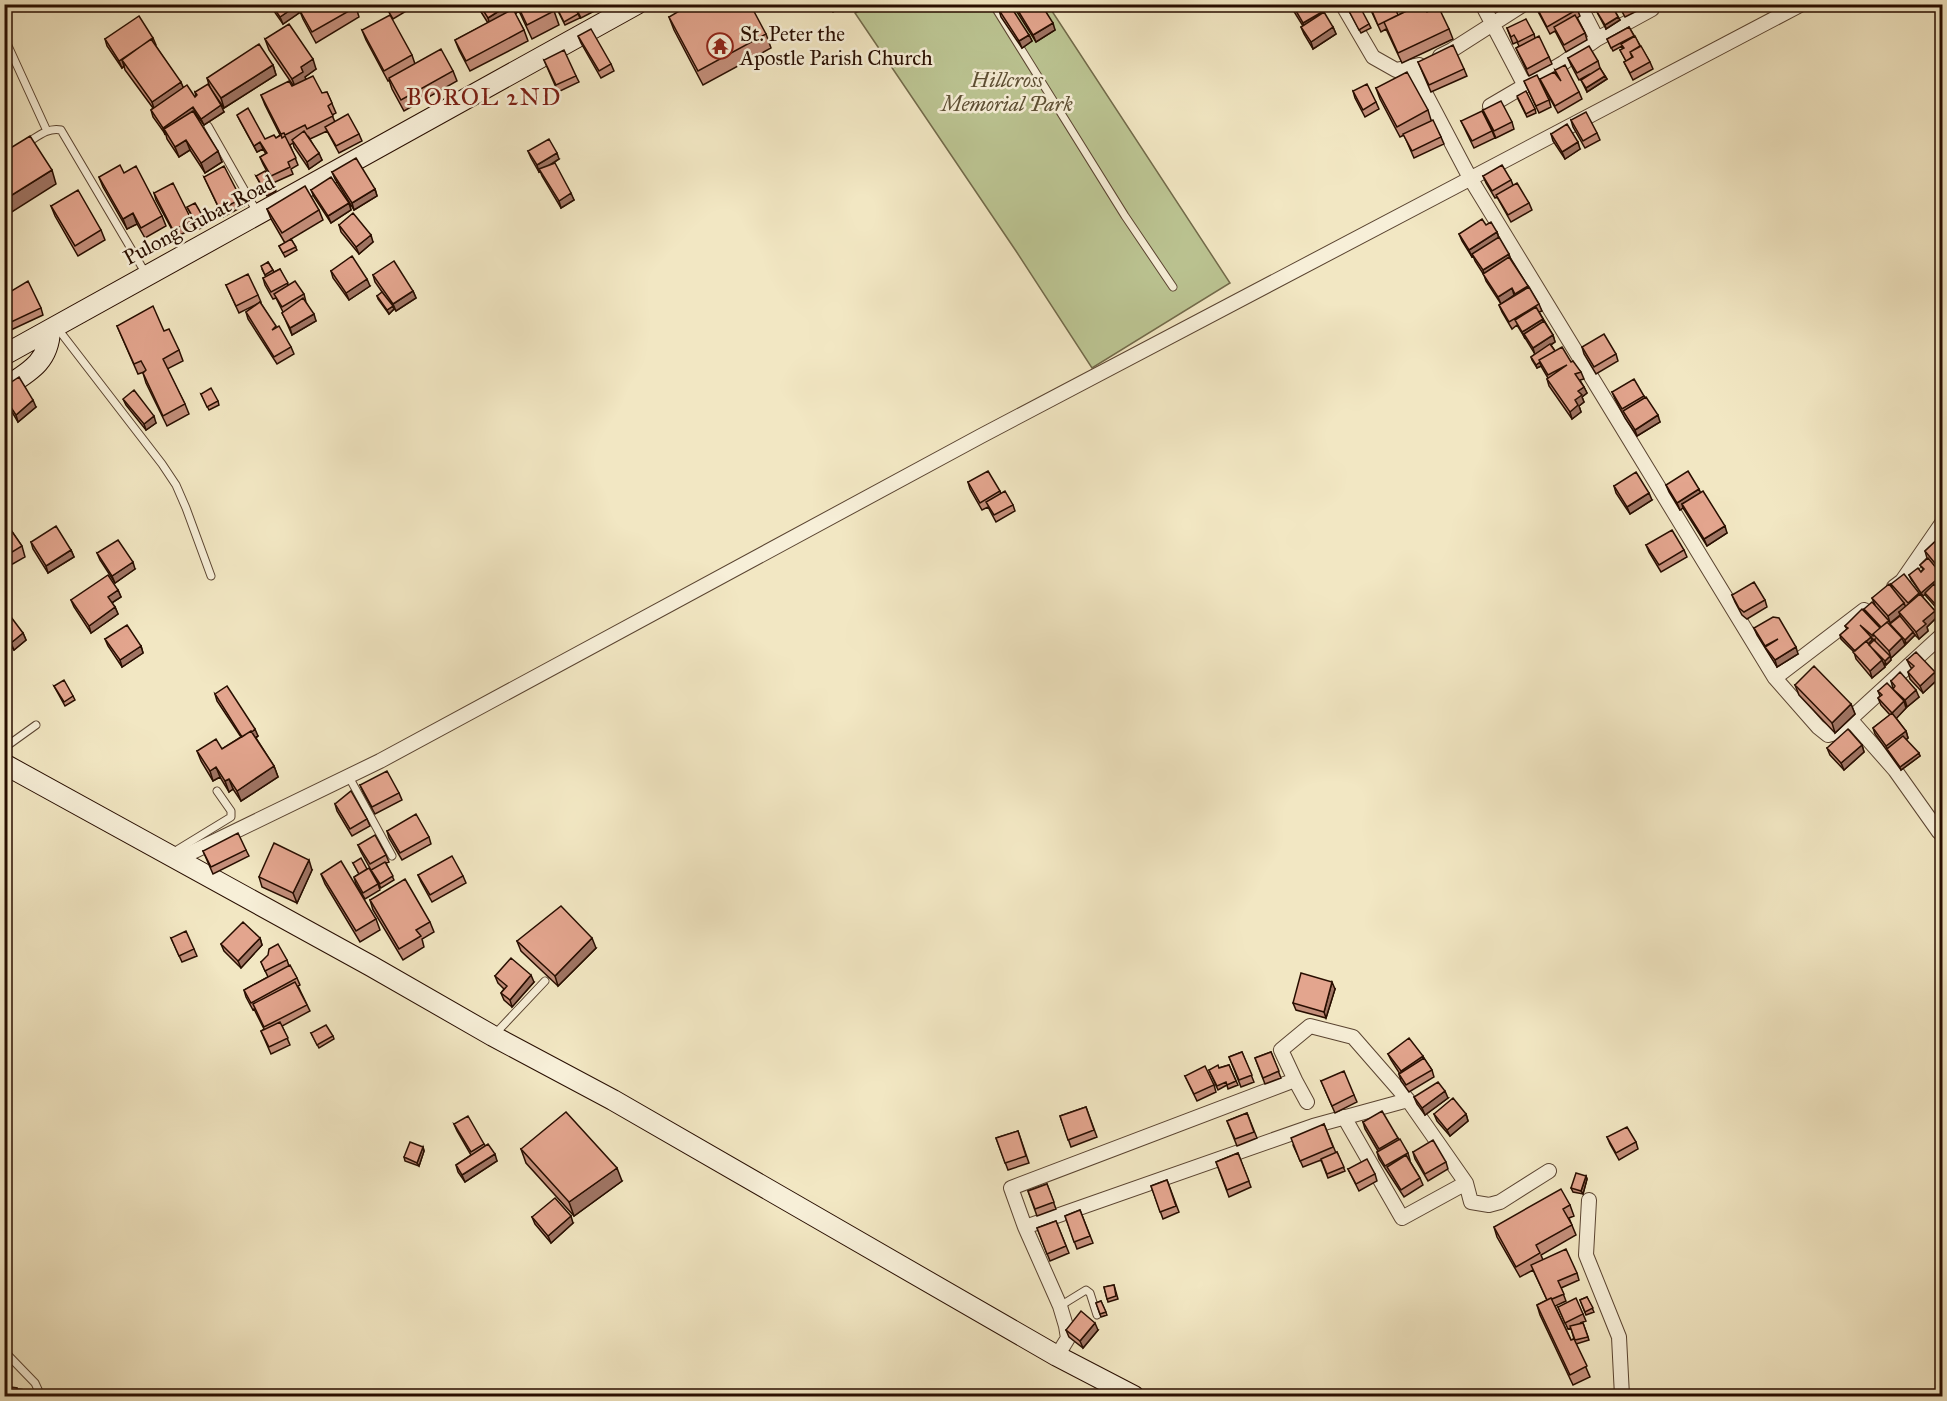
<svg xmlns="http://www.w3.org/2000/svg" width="1947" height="1401" font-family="'IM FELL Great Primer',serif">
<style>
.green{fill:#bcc593;stroke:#726a4a;stroke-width:1.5}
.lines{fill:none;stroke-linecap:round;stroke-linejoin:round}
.lane-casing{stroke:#5a4431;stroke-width:9}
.street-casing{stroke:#5a4431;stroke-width:16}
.secondary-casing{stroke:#280e00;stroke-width:22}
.lane{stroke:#f7efd8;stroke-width:7}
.street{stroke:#f7efd8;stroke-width:14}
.secondary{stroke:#f7efd8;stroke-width:20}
.wall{fill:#c38e7a;stroke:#280e00;stroke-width:1.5;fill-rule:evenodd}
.shaded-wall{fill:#9f7463;stroke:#280e00;stroke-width:1.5}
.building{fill:#e3a58e;stroke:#280e00;stroke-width:1.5}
.labels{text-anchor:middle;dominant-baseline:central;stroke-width:5;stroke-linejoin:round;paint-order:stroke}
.poi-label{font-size:21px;fill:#280e00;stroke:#f7efd8;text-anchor:start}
.park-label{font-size:21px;font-style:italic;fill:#5c4e33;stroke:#f7efd8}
.street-label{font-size:21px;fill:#280e00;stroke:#f7efd8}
.quarter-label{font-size:24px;letter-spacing:1.5px;fill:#7a1f14;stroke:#f7efd8}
</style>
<rect width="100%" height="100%" fill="#f2e7c3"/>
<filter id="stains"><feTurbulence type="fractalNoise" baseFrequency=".00333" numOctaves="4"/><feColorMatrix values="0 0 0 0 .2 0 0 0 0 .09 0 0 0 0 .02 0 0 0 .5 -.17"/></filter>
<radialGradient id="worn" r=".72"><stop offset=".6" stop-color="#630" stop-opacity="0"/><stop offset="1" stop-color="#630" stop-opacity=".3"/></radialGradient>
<path class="green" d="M 874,4 L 1048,5 L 1230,283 L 1092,368 L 1016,251 L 855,13 Z"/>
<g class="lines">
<g class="lane-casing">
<path id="lane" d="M 993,4 L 1125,216 L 1173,287
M 4,37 L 47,131
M 208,126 L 257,212
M 27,143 C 37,137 48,127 61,130 L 146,274
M 58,329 L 162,464 L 176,485 L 186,508 L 211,576
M 4,748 L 36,725
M 349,777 L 392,856
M 172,853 L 231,817 L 231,811 L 217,791
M 495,1034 L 545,981
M 1060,1306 L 1086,1290 L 1090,1293 L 1097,1315
M 4,1351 L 35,1383 L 41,1396
M 4,1391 L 21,1393 L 25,1396"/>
</g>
<g class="street-casing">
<path id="street" d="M 1342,4 L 1373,57 L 1396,70 L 1419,65
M 1482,4 L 1525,86
M 1579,4 L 1597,39
M 1440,56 L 1452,50 L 1524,4
M 1412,68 L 1470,178 L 1775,678 L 1818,727 L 1828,735 L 1835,733 L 1942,635
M 1490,106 L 1563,63 L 1597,39 L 1652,9 L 1653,4
M 1894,587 L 1902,581 L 1942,523
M 1775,678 L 1864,610
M 1850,719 L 1895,770 L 1939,832
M 178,859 L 380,761 L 981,436 L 1802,4
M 1295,1080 L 1281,1050 L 1310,1026 L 1353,1037 L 1408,1100
M 1344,1117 L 1402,1218 L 1466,1183
M 1589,1200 L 1586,1255 L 1619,1337 L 1622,1396
M 1025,1227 L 1313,1126 L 1408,1100 L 1466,1183 L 1471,1202 L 1489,1205 L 1500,1202 L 1549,1171
M 1057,1356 L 1068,1338 L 1066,1326 L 1060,1306 L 1025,1227 L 1011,1188 L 1295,1080 L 1307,1102"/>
</g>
<g class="secondary-casing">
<path id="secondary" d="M 4,355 L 637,4
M 4,388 C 29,372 49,362 50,330
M 4,764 L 371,966 L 493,1036 L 613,1100 L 1057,1356 L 1134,1396"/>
</g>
<use href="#lane" class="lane"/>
<use href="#street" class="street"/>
<use href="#secondary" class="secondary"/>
</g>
<path class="wall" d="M 269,4 L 295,4 L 299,13 L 283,24 Z
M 384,4 L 418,4 L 393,19 Z
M 476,4 L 548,4 L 554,11 L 559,25 L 532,39 L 519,11 L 515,14 L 524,30 L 528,41 L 470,71 L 459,50 L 455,40 L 488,23 Z
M 574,4 L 608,4 L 581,18 Z
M 828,4 L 846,4 L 833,12 Z
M 860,4 L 871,4 L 862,9 Z
M 1012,4 L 1041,4 L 1055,30 L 1036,42 Z
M 1291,4 L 1333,27 L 1336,34 L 1313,49 L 1304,34 L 1301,27 L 1303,26 L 1293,10 Z
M 1368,4 L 1410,4 L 1396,11 L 1398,15 L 1417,6 L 1416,4 L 1434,4 L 1426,9 L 1427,12 L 1449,29 L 1453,39 L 1402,63 L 1386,29 L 1381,32 Z
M 1534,4 L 1575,4 L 1580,16 L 1577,18 L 1585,33 L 1587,40 L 1566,52 L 1555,31 L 1550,34 Z
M 1590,4 L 1611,4 L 1620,20 L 1606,29 L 1597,12 L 1602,9 L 1594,12 Z
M 1618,4 L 1645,4 L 1645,7 L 1625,17 Z
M 356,7 L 359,17 L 316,43 L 303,19 L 299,9 Z
M 999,10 L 1029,35 L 1032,41 L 1022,48 L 1001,17 Z
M 558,11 L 578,14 L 580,18 L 565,25 Z
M 1349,11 L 1369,24 L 1371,28 L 1361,33 Z
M 669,17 L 766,34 L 771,48 L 703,85 L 674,30 Z
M 1629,27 L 1650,62 L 1653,69 L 1633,80 L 1624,62 L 1626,61 L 1620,50 L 1623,49 L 1622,46 L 1613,51 L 1607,39 Z
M 1507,28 L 1534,34 L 1535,38 L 1549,57 L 1552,64 L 1529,76 L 1516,48 L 1519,46 L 1517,42 L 1513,44 Z
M 362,30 L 412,55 L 415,64 L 453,71 L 457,81 L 404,111 L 392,89 L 389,80 L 388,81 L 366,40 Z
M 578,36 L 611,64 L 614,71 L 601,78 L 581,43 Z
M 105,39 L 156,45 L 155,45 L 183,87 L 195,97 L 196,96 L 195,92 L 224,112 L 204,125 L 196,114 L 195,114 L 222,162 L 205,173 L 190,150 L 179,157 L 167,139 L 166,135 L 153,117 L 151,110 L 153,108 L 125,70 L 124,66 L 122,68 L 107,46 Z
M 265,39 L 316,69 L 305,77 L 306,79 L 322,93 L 327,92 L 336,113 L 332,115 L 335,122 L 359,134 L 362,141 L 339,153 L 327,131 L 310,139 L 308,136 L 322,160 L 309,169 L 294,147 L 293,143 L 290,145 L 298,165 L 291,169 L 293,174 L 273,183 L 263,164 L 260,157 L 266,154 L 263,149 L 257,152 L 240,121 L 237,115 L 265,139 L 276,138 L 280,135 L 265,105 L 261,95 L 293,85 L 269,50 Z
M 1568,58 L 1598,61 L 1600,68 L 1607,79 L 1587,92 L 1581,80 L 1590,74 L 1579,80 L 1571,65 Z
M 544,60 L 576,76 L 579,82 L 558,92 Z
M 1418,62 L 1464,69 L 1467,76 L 1431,92 Z
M 273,65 L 276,75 L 224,108 L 210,88 L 207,78 Z
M 1555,70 L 1579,92 L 1582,99 L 1558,113 L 1543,86 L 1540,79 L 1557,76 Z
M 1524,81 L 1549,100 L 1551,107 L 1539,113 Z
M 1376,88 L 1428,110 L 1431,120 L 1441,137 L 1444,144 L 1414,158 L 1404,135 L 1400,137 L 1380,99 Z
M 1353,91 L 1376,102 L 1379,109 L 1365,117 L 1355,98 Z
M 1518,99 L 1535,109 L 1536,113 L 1527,117 Z
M 1483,110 L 1512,122 L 1514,129 L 1496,138 Z
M 1571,120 L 1597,133 L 1600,140 L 1585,148 L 1573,127 Z
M 1461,121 L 1492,131 L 1495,138 L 1474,148 Z
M 1551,134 L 1580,149 L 1565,159 L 1553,141 Z
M 528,151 L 559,159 L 552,164 L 574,200 L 561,208 L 542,176 L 540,171 L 539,172 L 531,158 Z
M 332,172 L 375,189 L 377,196 L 354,210 L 335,179 Z
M 124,173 L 162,216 L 166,226 L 145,238 L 137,224 L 127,229 L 103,187 L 99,177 Z
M 256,176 L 275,187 L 276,191 L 267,196 Z
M 1483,176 L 1511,180 L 1513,185 L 1529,203 L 1532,210 L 1511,222 L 1497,197 L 1495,198 L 1486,183 Z
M 204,177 L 241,199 L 244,206 L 223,217 Z
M 311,190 L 349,203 L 351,210 L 331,223 L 314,197 Z
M 154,193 L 192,221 L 194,228 L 176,237 L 156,200 Z
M 51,206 L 101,230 L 105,240 L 78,256 L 55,216 Z
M 187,207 L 206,222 L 207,225 L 199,229 Z
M 267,209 L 319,210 L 323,220 L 291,239 L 297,250 L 285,257 L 279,246 L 285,243 L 271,219 Z
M 339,225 L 373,242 L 359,254 L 341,232 Z
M 1486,225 L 1497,232 L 1499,238 L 1511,259 L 1539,304 L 1542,311 L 1539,312 L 1553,335 L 1555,342 L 1551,345 L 1555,351 L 1571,362 L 1581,372 L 1584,379 L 1580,380 L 1584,387 L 1587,393 L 1582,397 L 1584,402 L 1579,406 L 1581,412 L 1572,419 L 1549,386 L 1547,379 L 1548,378 L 1541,366 L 1537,368 L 1532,360 L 1531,357 L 1535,354 L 1517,325 L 1512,329 L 1502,312 L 1499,305 L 1515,296 L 1514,295 L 1501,304 L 1486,281 L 1484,275 L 1475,261 L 1473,256 L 1472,257 L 1462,241 L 1459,234 Z
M 268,262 L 274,272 L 280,269 L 288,285 L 304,294 L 306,302 L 316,321 L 292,335 L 285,319 L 282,313 L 283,312 L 276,298 L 273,299 L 265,285 L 263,278 L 266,277 L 262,269 Z
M 331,271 L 370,286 L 349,300 L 333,278 Z
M 373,275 L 413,291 L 416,298 L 396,311 L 393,307 L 394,309 L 389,314 L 378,299 L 377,296 L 387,299 L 375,282 Z
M 226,285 L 258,295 L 261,302 L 260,302 L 276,328 L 291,347 L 294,354 L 277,364 L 248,319 L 246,312 L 259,303 L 239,313 Z
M 4,297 L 41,308 L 43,315 L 11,330 L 4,315 Z
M 4,321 L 9,331 L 4,333 Z
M 117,326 L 164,331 L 179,350 L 183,361 L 167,369 L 185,404 L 189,414 L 167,426 L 146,383 L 143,373 L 144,372 L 138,374 Z
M 1582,347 L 1616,354 L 1618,361 L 1596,374 L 1584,354 Z
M 4,390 L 36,407 L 18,422 L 9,407 L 6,400 L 7,397 Z
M 1612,392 L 1644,396 L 1660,422 L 1637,436 L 1625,418 L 1615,399 Z
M 201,394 L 218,401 L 219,405 L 209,410 Z
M 123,399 L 156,423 L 146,430 L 126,405 Z
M 968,482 L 1000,491 L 1001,494 L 1013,505 L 1015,511 L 996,522 L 988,507 L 982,510 L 970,489 Z
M 1666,485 L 1701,493 L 1727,533 L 1707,546 L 1685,511 L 1683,508 L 1680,510 L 1669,492 Z
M 1614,486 L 1652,500 L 1630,514 L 1616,493 Z
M 4,520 L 22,546 L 25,557 L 4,569 Z
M 1942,535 L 1942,574 L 1941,574 L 1942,575 L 1942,593 L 1937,584 L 1935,586 L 1942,594 L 1942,609 L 1940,612 L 1926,596 L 1925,594 L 1923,596 L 1911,579 L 1909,575 L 1921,572 L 1923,569 L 1920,565 L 1927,558 L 1925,551 Z
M 31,542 L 71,550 L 74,557 L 48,573 L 33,549 Z
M 1646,545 L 1684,550 L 1687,557 L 1661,572 L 1649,552 Z
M 97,553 L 135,569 L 115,583 L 100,560 Z
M 1891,584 L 1920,594 L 1935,611 L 1937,617 L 1927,627 L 1928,631 L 1919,639 L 1914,634 L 1915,635 L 1906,644 L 1903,641 L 1905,645 L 1891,658 L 1890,657 L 1891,660 L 1886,665 L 1883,662 L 1885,667 L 1872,678 L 1856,659 L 1854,652 L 1841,639 L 1840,635 L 1847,629 L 1845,626 L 1865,612 L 1864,609 L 1875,605 L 1872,598 L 1892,588 ZM 1871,637 L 1874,640 L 1875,639 L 1875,641 L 1869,645 L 1868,644 L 1872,640 Z
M 118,590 L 121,597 L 112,603 L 115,607 L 118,614 L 91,633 L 74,607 L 71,600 Z
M 1732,595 L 1765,600 L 1767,607 L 1747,619 L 1742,615 L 1735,602 Z
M 4,622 L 23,633 L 26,640 L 14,650 L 4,638 Z
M 1754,628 L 1798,654 L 1777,667 L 1757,635 Z
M 105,639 L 141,646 L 143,653 L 122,667 L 108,646 Z
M 1907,660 L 1935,672 L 1938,679 L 1923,693 L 1910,679 L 1908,672 L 1912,669 L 1910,666 Z
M 1891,681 L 1919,697 L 1907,707 L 1905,705 L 1906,708 L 1896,718 L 1906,731 L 1908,738 L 1906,740 L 1920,756 L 1901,770 L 1875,734 L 1873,728 L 1890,715 L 1881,705 L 1878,698 L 1880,696 L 1878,691 L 1894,692 Z
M 1795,685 L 1851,704 L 1855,714 L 1835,733 L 1799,695 Z
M 54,686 L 73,696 L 75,700 L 65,706 Z
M 215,694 L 258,736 L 256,738 L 274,766 L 278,777 L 241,801 L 233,789 L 229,792 L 220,777 L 213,781 L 201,761 L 197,751 L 222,749 L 241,737 L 217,701 Z
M 1862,745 L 1864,752 L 1844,770 L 1830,755 L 1827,748 Z
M 360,785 L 399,793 L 402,800 L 375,814 L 363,792 Z
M 335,804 L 367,819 L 370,826 L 352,836 L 337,811 Z
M 387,831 L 429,837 L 431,844 L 402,860 L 389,838 Z
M 358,845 L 386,855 L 389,862 L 386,863 L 394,880 L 381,888 L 361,852 Z
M 246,850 L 249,856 L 213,874 L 203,851 Z
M 353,863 L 367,869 L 378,884 L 380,890 L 365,899 L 356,884 L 354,877 L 359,874 Z
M 312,870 L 297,903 L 262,887 L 259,877 Z
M 321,874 L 376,919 L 380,930 L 360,942 L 325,884 Z
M 418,875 L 463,876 L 466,883 L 432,902 L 421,882 Z
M 370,900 L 430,922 L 434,932 L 422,939 L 424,947 L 403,960 L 373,910 Z
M 171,938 L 194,949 L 197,956 L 182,962 Z
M 260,938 L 262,945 L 241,968 L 224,951 L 221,944 Z
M 517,941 L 596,948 L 558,986 L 521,951 Z
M 287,960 L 289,966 L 297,978 L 300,985 L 298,986 L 310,1011 L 282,1026 L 290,1045 L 271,1054 L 261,1031 L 264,1029 L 254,1009 L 253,1010 L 246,997 L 244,990 L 268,977 L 261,962 Z
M 495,976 L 534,982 L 512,1007 L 504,1000 L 501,993 L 504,989 L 498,983 Z
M 1335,989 L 1326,1018 L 1296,1010 L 1293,1003 Z
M 311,1033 L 333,1036 L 334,1039 L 319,1048 Z
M 1242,1052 L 1254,1082 L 1241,1087 L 1229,1057 Z
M 1271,1052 L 1281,1078 L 1265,1084 L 1255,1058 Z
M 1388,1054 L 1425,1060 L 1432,1070 L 1434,1077 L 1409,1092 L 1401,1081 L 1399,1074 L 1400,1074 L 1391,1060 Z
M 1229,1065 L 1238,1085 L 1228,1089 L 1227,1085 L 1218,1090 L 1209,1070 L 1219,1068 Z
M 1185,1076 L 1214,1085 L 1216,1092 L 1197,1101 Z
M 1321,1081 L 1354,1095 L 1357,1102 L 1335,1113 Z
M 1414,1097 L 1448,1098 L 1425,1115 L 1417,1104 Z
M 1086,1107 L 1097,1137 L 1071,1147 L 1060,1116 Z
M 1247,1113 L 1257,1138 L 1237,1146 L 1227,1121 Z
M 1434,1114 L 1466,1114 L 1468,1121 L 1450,1136 L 1437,1121 Z
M 1363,1122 L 1398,1138 L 1408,1153 L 1410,1160 L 1409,1160 L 1420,1178 L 1423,1185 L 1404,1197 L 1379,1159 L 1377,1152 L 1378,1151 L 1365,1129 Z
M 454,1124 L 484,1144 L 497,1161 L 465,1182 L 458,1172 L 456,1165 L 471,1155 L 457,1131 Z
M 1324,1124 L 1336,1153 L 1337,1152 L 1345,1171 L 1328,1178 L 1321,1160 L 1303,1167 L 1293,1145 Z
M 1018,1131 L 1029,1163 L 1008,1170 L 996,1138 Z
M 1607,1137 L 1636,1142 L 1638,1149 L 1619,1160 L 1610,1144 Z
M 423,1147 L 424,1151 L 419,1166 L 405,1161 L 404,1157 Z
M 521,1149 L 622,1181 L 574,1216 L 526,1163 Z
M 1413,1152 L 1446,1162 L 1448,1169 L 1428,1181 L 1415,1159 Z
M 1238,1153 L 1251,1187 L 1229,1197 L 1216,1162 Z
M 1348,1169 L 1375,1174 L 1377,1181 L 1359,1191 Z
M 1586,1176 L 1587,1179 L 1583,1194 L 1573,1192 L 1571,1188 Z
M 1167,1180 L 1179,1212 L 1163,1219 L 1151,1186 Z
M 1047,1184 L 1056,1209 L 1037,1216 L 1028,1191 Z
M 1570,1205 L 1574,1216 L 1569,1218 L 1576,1235 L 1541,1255 L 1543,1260 L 1577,1273 L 1579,1280 L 1561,1288 L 1566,1301 L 1555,1306 L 1571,1340 L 1574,1339 L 1571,1328 L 1568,1329 L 1558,1307 L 1583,1314 L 1586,1321 L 1580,1323 L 1583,1323 L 1589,1340 L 1576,1344 L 1590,1377 L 1573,1385 L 1540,1315 L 1537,1305 L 1547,1300 L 1533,1270 L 1520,1277 L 1497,1237 L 1494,1227 Z
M 1080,1210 L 1093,1243 L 1077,1249 L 1065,1216 Z
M 532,1217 L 573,1223 L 551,1243 L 535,1224 Z
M 1056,1221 L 1069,1253 L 1050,1261 L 1037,1228 Z
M 1114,1285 L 1118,1299 L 1108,1302 L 1104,1287 Z
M 1587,1297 L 1594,1312 L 1586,1315 L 1580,1300 Z
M 1101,1301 L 1107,1315 L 1101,1317 L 1096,1303 Z
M 1066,1330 L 1098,1330 L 1083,1348 L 1069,1337 Z"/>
<path class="shaded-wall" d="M 510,4 L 517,4 L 519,11 L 491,29 L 488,18 Z
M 296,6 L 299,13 L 283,24 L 280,17 Z
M 1322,12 L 1324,19 L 1306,30 L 1303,23 Z
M 1618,17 L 1620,20 L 1606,29 L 1605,25 Z
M 1053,23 L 1055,30 L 1036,42 L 1033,35 Z
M 1333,27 L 1336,34 L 1313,49 L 1311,42 Z
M 1029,35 L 1032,41 L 1022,48 L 1019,41 Z
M 153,38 L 156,45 L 126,65 L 122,60 L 124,66 L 122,68 L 119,61 Z
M 313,59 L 316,69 L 305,77 L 307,82 L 296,89 L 292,79 L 301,67 Z
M 273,65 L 276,75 L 224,108 L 221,98 Z
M 1605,76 L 1607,79 L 1587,92 L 1586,88 Z
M 181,82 L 185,92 L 155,112 L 152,102 Z
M 221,105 L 224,112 L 204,125 L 201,119 Z
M 193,107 L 196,114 L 167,134 L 164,129 L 165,135 L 163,128 Z
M 186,140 L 190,150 L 179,157 L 175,147 Z
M 260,142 L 263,149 L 257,152 L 254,146 Z
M 1578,142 L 1580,149 L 1565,159 L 1562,152 Z
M 218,151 L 222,162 L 205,173 L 201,163 Z
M 319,153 L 322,160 L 309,169 L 307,162 Z
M 557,153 L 559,159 L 539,172 L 537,165 Z
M 52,170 L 56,184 L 4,217 L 4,200 Z
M 375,189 L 377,196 L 354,210 L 352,203 Z
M 571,193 L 574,200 L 561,208 L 559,201 Z
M 349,203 L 351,210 L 331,223 L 328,216 Z
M 133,213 L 137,224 L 127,229 L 123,219 Z
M 1497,232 L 1499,239 L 1472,257 L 1469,250 Z
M 371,235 L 373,242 L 359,254 L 356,247 Z
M 1509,254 L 1511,260 L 1485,277 L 1483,270 Z
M 367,279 L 370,286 L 349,300 L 346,293 Z
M 1528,286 L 1530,293 L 1518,300 L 1515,294 Z
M 1512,288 L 1514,295 L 1501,304 L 1498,297 Z
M 413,291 L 416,298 L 396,311 L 393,304 Z
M 393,306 L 394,309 L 389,314 L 387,310 Z
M 314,314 L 316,321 L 292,335 L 290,328 Z
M 1543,319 L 1545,326 L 1524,334 L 1525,339 L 1522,332 Z
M 1553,335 L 1555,342 L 1535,355 L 1533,348 Z
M 1540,362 L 1541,366 L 1537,368 L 1536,365 Z
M 1584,387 L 1587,393 L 1582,397 L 1584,402 L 1579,406 L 1581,412 L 1572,419 L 1570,412 L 1578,391 Z
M 33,400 L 36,407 L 18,422 L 16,415 Z
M 1658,415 L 1660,422 L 1637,436 L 1635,430 Z
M 154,416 L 156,423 L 146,430 L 144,424 Z
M 1699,489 L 1702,496 L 1682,504 L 1683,508 L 1680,510 L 1677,503 Z
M 1649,493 L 1652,500 L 1630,514 L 1627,507 Z
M 1725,526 L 1727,533 L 1707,546 L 1704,539 Z
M 71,550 L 74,557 L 48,573 L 46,566 Z
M 133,562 L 135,569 L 115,583 L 112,576 Z
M 1942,575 L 1942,580 L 1923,596 L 1921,593 Z
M 118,590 L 121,597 L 110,604 L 108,597 Z
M 1904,603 L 1907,610 L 1899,612 L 1900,615 L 1890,623 L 1888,616 Z
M 1942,605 L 1942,609 L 1940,612 L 1939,608 Z
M 115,607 L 118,614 L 91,633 L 89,626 Z
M 1935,611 L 1937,617 L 1927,627 L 1928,631 L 1919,639 L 1916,632 L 1923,621 Z
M 1913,632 L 1915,635 L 1906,644 L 1905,640 Z
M 23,633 L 26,640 L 14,650 L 11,643 Z
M 1871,637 L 1872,640 L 1857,655 L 1855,652 Z
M 1902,638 L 1905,645 L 1891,658 L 1889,651 Z
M 141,646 L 143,653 L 122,667 L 120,660 Z
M 1796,647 L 1798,654 L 1777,667 L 1775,660 Z
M 1890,656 L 1891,660 L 1886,665 L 1885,661 Z
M 1882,660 L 1885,667 L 1872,678 L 1870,671 Z
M 1935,672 L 1938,679 L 1923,693 L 1920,686 Z
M 1916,690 L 1919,697 L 1907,707 L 1905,700 Z
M 1904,701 L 1906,708 L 1895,720 L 1892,713 Z
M 1851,704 L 1855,714 L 1835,733 L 1832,723 Z
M 255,729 L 258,736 L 245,744 L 243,738 Z
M 1906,731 L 1908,738 L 1889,752 L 1886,746 Z
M 1862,745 L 1864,752 L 1844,770 L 1841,763 Z
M 1919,753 L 1920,756 L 1901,770 L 1900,767 Z
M 274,766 L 278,777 L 241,801 L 237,791 Z
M 216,767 L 220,777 L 213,781 L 210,771 Z
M 229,779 L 233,789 L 229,792 L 225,781 Z
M 309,860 L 312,870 L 297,903 L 293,893 Z
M 260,938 L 262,945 L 241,968 L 238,961 Z
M 592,938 L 596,948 L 558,986 L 555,976 Z
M 531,975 L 534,982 L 512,1007 L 510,1000 Z
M 1332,982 L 1335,989 L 1326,1018 L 1324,1012 Z
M 1423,1056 L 1426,1063 L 1403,1078 L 1401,1071 Z
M 1445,1091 L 1448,1098 L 1425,1115 L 1422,1108 Z
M 1466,1114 L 1468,1121 L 1450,1136 L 1447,1130 Z
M 423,1147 L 424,1151 L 419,1166 L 417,1163 Z
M 495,1154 L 497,1161 L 465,1182 L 462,1175 Z
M 617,1168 L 622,1181 L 574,1216 L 569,1202 Z
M 1586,1176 L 1587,1179 L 1583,1194 L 1581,1191 Z
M 571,1216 L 573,1223 L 551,1243 L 548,1236 Z
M 1095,1323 L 1098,1330 L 1083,1348 L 1080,1341 Z
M 17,1388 L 20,1396 L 16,1396 Z"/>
<path class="building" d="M 271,4 L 295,4 L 296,6 L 280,17 Z
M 306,4 L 354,4 L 356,7 L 312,32 L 299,9 Z
M 386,4 L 397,4 L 389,9 Z
M 479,4 L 510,4 L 488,18 Z
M 517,4 L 548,4 L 554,11 L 527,25 Z
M 564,4 L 573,4 L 578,14 L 564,22 L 557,8 Z
M 576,4 L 583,4 L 577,8 Z
M 691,4 L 750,4 L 766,34 L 698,71 L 669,17 Z
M 1007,4 L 1009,4 L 1029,35 L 1019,41 L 999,10 Z
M 1014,4 L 1041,4 L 1053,23 L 1033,35 Z
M 1292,4 L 1317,4 L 1322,12 L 1303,23 Z
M 1369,4 L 1393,4 L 1398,15 L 1378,25 Z
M 1421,4 L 1424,4 L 1427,12 L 1438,6 L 1449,29 L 1398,53 L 1384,22 Z
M 1535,4 L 1575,4 L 1578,9 L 1547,27 Z
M 1608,4 L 1611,4 L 1618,17 L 1605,25 L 1597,12 Z
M 1620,4 L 1634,4 L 1623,10 Z
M 1359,5 L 1369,24 L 1359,30 L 1349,11 Z
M 513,9 L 524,30 L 466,61 L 455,40 Z
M 1324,12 L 1333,27 L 1311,42 L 1301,27 Z
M 390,15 L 412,55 L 384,71 L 362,30 Z
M 1575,15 L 1585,33 L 1564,45 L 1554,27 Z
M 139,16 L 153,38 L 119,61 L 105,39 Z
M 1526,19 L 1534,34 L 1518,42 L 1514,35 L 1511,37 L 1507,28 Z
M 289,24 L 313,59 L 301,67 L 303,72 L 292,79 L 265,39 Z
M 1629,27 L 1634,36 L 1611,48 L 1607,39 Z
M 591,29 L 611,64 L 599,71 L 578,36 Z
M 1539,36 L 1549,57 L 1527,69 L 1516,48 Z
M 1635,36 L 1640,46 L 1630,52 L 1632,57 L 1626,61 L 1620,50 L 1624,48 L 1621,44 Z
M 151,39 L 181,82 L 152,102 L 122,60 Z
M 259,44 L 273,65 L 221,98 L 207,78 Z
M 1453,45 L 1464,69 L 1429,85 L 1418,62 Z
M 1589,46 L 1598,61 L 1577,73 L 1568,58 Z
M 1641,46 L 1650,62 L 1630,73 L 1624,62 L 1633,57 L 1630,52 Z
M 441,49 L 453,71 L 401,100 L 389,78 Z
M 564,50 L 576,76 L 556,85 L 544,60 Z
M 1565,65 L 1579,92 L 1555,106 L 1540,79 L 1554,72 L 1561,81 L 1555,70 Z
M 1600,68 L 1605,76 L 1586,88 L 1581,80 Z
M 1407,72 L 1428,110 L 1397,127 L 1376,88 Z
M 1537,75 L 1549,100 L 1536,106 L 1524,81 Z
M 313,76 L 322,93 L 327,92 L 332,103 L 328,106 L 333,116 L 307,129 L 305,125 L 285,135 L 284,133 L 281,134 L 261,95 L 289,81 L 292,86 Z
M 208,84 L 221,105 L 201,119 L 193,107 L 163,128 L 151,110 L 187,85 L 195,97 L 197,95 L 195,92 Z
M 1367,84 L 1376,102 L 1363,110 L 1353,91 Z
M 1526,91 L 1535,109 L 1526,114 L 1517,96 Z
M 1501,101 L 1512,122 L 1494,131 L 1483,110 Z
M 248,108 L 265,139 L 274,135 L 276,138 L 281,135 L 282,138 L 285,136 L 296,158 L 288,162 L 290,167 L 271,176 L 260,157 L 267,153 L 260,142 L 254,146 L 237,115 Z
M 193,111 L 218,151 L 201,163 L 186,140 L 175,147 L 164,129 Z
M 1482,111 L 1492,131 L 1472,141 L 1461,121 Z
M 1586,112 L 1597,133 L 1583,141 L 1571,120 Z
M 348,114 L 359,134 L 336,146 L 325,127 Z
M 1433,120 L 1441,137 L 1412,151 L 1403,134 Z
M 1567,124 L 1578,142 L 1562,152 L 1551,134 Z
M 304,131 L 319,153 L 307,162 L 292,140 Z
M 30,136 L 52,170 L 4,200 L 4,152 Z
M 549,139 L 557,153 L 537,165 L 528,151 Z
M 356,158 L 375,189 L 352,203 L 332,172 Z
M 555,163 L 571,193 L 559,201 L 539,169 Z
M 120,165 L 124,173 L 136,166 L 162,216 L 141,228 L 133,213 L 123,219 L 99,177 Z
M 1502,165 L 1511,180 L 1492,191 L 1483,176 Z
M 224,166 L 241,199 L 220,210 L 204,177 Z
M 265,171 L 275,187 L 266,193 L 256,176 Z
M 331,177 L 349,203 L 328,216 L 311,190 Z
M 173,183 L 192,221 L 173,230 L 154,193 Z
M 1517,183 L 1529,203 L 1508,215 L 1496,195 Z
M 305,186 L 319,210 L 282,233 L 267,209 Z
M 78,190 L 101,230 L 75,246 L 51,206 Z
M 195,203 L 206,222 L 198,226 L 187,207 Z
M 353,213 L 371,235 L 356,247 L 339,225 Z
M 1482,219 L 1486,225 L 1491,222 L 1497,232 L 1469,250 L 1459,234 Z
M 1499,237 L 1509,254 L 1483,270 L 1472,254 Z
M 291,239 L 296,247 L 283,253 L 279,246 Z
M 352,256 L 367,279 L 346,293 L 331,271 Z
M 1509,257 L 1528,286 L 1515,294 L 1512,288 L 1498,297 L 1483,274 Z
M 394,261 L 413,291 L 393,304 L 373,275 Z
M 268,262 L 273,270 L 265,275 L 261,266 Z
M 280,269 L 288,283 L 271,292 L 263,278 Z
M 248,274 L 258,295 L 236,306 L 226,285 Z
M 28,281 L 41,308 L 9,323 L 4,314 L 4,297 L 8,293 Z
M 295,281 L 304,294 L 282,307 L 274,294 Z
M 1529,287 L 1539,304 L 1509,322 L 1499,305 Z
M 382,292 L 393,306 L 387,310 L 377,296 Z
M 303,298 L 314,314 L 290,328 L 282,313 Z
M 260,302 L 276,326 L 272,330 L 279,326 L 291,347 L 274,357 L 246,312 Z
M 153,306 L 164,331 L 169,329 L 179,350 L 163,359 L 185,404 L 163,416 L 143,373 L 146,370 L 141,361 L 134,364 L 117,326 Z
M 1536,307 L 1543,319 L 1522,332 L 1515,320 Z
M 1544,321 L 1553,335 L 1533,348 L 1524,334 Z
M 1604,334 L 1616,354 L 1594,367 L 1582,347 Z
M 1550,344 L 1555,351 L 1539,360 L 1540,362 L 1536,365 L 1531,357 Z
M 1562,347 L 1571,362 L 1573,361 L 1581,372 L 1575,374 L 1584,387 L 1578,391 L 1582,395 L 1575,400 L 1578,405 L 1570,412 L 1547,379 L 1567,365 L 1548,375 L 1539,360 Z
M 19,377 L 33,400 L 16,415 L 6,400 L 8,396 L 4,390 L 4,387 Z
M 1634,379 L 1644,396 L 1622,409 L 1612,392 Z
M 211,388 L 218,401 L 207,407 L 201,394 Z
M 134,390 L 154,416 L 144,424 L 123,399 Z
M 1646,397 L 1658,415 L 1635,430 L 1623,411 Z
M 988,471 L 1000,491 L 980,503 L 968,482 Z
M 1688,471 L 1699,489 L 1677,503 L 1666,485 Z
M 1636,472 L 1649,493 L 1627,507 L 1614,486 Z
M 1005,491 L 1013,505 L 994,515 L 986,502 Z
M 1703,491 L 1725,526 L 1704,539 L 1682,504 Z
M 4,520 L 22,546 L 4,557 Z
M 56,526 L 71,550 L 46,566 L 31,542 Z
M 1672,530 L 1684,550 L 1659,565 L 1646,545 Z
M 1942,535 L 1942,569 L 1938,567 L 1925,551 Z
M 118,540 L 133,562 L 112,576 L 97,553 Z
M 1928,558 L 1942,575 L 1921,593 L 1909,575 L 1918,568 L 1921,572 L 1924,569 L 1920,565 Z
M 1904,574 L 1919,593 L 1908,603 L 1891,584 Z
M 108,575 L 118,590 L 108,597 L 115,607 L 89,626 L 71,600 Z
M 1942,578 L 1942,591 L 1936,583 Z
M 1754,582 L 1765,600 L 1744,612 L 1739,608 L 1732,595 Z
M 1889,584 L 1904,603 L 1888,616 L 1872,598 Z
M 1934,584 L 1942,594 L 1942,605 L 1939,608 L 1925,593 Z
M 1920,594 L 1935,611 L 1923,621 L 1926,624 L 1916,632 L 1899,612 Z
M 1872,602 L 1889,621 L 1881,627 L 1864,609 Z
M 1862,609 L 1880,628 L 1873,634 L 1874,635 L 1873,636 L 1860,625 L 1871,637 L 1855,651 L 1840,635 L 1848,628 L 1845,626 Z
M 1900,616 L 1913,632 L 1905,640 L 1890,624 Z
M 11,617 L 23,633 L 11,643 L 4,634 L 4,622 Z
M 1773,617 L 1779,618 L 1796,647 L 1775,660 L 1765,647 L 1778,639 L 1765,646 L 1754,628 Z
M 1887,622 L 1902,638 L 1889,651 L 1873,634 Z
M 127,625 L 141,646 L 120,660 L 105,639 Z
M 1874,640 L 1890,656 L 1885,661 L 1869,645 Z
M 1866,641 L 1882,660 L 1870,671 L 1853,652 Z
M 1916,652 L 1935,672 L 1920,686 L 1908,672 L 1914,666 L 1907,660 Z
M 1814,666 L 1851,704 L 1832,723 L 1795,685 Z
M 1900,672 L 1916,690 L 1905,700 L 1893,689 L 1895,686 L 1891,681 Z
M 64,680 L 73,696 L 64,702 L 54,686 Z
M 1887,683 L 1904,701 L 1892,713 L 1906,731 L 1886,746 L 1873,728 L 1892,713 L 1878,698 L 1882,695 L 1878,691 Z
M 227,686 L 255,729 L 252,732 L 251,731 L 242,737 L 215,694 Z
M 1848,729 L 1862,745 L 1841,763 L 1827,748 Z
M 251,731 L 274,766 L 237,791 L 229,779 L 225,781 L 216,767 L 210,771 L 197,751 L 216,739 L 222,749 Z
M 1903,736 L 1919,753 L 1900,767 L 1887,749 Z
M 387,771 L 399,793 L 372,807 L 360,785 Z
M 351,791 L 367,819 L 350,829 L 335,804 Z
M 416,814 L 429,837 L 400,853 L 387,831 Z
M 238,833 L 246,850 L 211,867 L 203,851 Z
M 375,835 L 386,855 L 370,864 L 358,845 Z
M 274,843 L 309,860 L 293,893 L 259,877 Z
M 452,856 L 463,876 L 430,895 L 418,875 Z
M 361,858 L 367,869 L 359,874 L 353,863 Z
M 341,861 L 376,919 L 356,931 L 321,874 Z
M 385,862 L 393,876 L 380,884 L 371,870 Z
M 369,868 L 378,884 L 363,893 L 354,877 Z
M 405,879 L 430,922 L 416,930 L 421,936 L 399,949 L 370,900 Z
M 561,906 L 592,938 L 555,976 L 517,941 Z
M 243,922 L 260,938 L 238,961 L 221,944 Z
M 186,931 L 194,949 L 179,956 L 171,938 Z
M 278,944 L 287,960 L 265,971 L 261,962 L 268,955 L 269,949 Z
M 511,958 L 531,975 L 510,1000 L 501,993 L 507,986 L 495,976 Z
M 290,965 L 297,978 L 251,1003 L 244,990 Z
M 1301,973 L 1332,982 L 1324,1012 L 1293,1003 Z
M 295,982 L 307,1005 L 264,1027 L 253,1004 Z
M 280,1022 L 288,1038 L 269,1047 L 261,1031 Z
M 326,1025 L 333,1036 L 317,1045 L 311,1033 Z
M 1409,1038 L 1423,1056 L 1401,1071 L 1388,1054 Z
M 1242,1052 L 1252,1075 L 1239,1080 L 1229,1057 Z
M 1271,1052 L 1279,1071 L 1263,1078 L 1255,1058 Z
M 1424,1058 L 1432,1070 L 1406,1085 L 1399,1074 Z
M 1218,1065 L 1219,1068 L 1229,1065 L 1236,1081 L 1227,1085 L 1226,1082 L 1217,1086 L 1209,1070 Z
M 1205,1066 L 1214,1085 L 1194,1094 L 1185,1076 Z
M 1344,1071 L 1354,1095 L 1332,1106 L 1321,1081 Z
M 1438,1082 L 1445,1091 L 1422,1108 L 1414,1097 Z
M 1453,1098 L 1466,1114 L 1447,1130 L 1434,1114 Z
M 1086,1107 L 1094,1130 L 1068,1140 L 1060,1116 Z
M 1382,1111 L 1398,1138 L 1379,1149 L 1363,1122 Z
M 566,1112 L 617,1168 L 569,1202 L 521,1149 Z
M 1247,1113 L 1254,1132 L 1235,1139 L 1227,1121 Z
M 468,1116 L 484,1144 L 471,1152 L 454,1124 Z
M 1324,1124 L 1333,1147 L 1300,1161 L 1291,1138 Z
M 1627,1127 L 1636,1142 L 1616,1153 L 1607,1137 Z
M 1018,1131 L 1026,1156 L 1005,1163 L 996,1138 Z
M 1400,1139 L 1408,1153 L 1385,1166 L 1377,1152 Z
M 1433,1140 L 1446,1162 L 1425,1174 L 1413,1152 Z
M 410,1142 L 423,1147 L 417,1163 L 404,1157 Z
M 488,1144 L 495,1154 L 462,1175 L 456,1165 Z
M 1337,1152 L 1344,1167 L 1327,1174 L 1321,1159 Z
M 1238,1153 L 1249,1181 L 1227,1190 L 1216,1162 Z
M 1406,1155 L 1420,1178 L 1401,1190 L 1387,1167 Z
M 1367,1159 L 1375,1174 L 1356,1184 L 1348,1169 Z
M 1576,1173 L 1586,1176 L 1581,1191 L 1571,1188 Z
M 1167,1180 L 1176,1206 L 1160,1212 L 1151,1186 Z
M 1047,1184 L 1054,1202 L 1035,1209 L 1028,1191 Z
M 1561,1189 L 1570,1205 L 1563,1209 L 1572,1225 L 1536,1245 L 1540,1253 L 1516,1267 L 1494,1227 Z
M 555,1198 L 571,1216 L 548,1236 L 532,1217 Z
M 1080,1210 L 1090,1236 L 1074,1242 L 1065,1216 Z
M 1056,1221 L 1066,1246 L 1047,1254 L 1037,1228 Z
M 1566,1249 L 1577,1273 L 1558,1281 L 1564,1294 L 1552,1299 L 1551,1298 L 1547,1300 L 1531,1265 Z
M 1114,1285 L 1116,1296 L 1107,1299 L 1104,1287 Z
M 1587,1297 L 1593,1308 L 1585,1312 L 1580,1300 Z
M 1551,1298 L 1571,1340 L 1574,1339 L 1587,1366 L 1570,1375 L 1537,1305 Z
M 1576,1298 L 1583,1314 L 1565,1323 L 1558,1307 Z
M 1101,1301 L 1106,1312 L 1100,1314 L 1096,1303 Z
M 1081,1311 L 1095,1323 L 1080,1341 L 1066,1330 Z
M 1583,1323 L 1588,1337 L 1575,1340 L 1570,1326 Z
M 4,1386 L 17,1388 L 16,1396 L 4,1396 Z"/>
<defs>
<g id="temple-ring" transform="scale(1.35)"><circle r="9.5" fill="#f7efd8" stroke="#8f2418" stroke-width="1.5"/><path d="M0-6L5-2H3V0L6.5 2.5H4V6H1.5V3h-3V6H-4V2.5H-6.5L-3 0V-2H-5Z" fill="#8f2418"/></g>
</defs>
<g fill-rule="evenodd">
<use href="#temple-ring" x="720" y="46"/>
</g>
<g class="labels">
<g class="poi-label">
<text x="740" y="34">St. Peter the<tspan x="740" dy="24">Apostle Parish Church</tspan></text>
</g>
<g class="park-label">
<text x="1007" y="80">Hillcross<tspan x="1007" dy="24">Memorial Park</tspan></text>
</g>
<g class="street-label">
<text transform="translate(199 220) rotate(-28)">Pulong Gubat Road</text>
</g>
<g class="quarter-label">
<text x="484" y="97">BOROL 2ND</text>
</g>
</g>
<rect width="1947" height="1401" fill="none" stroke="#f2e7c3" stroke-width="24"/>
<rect x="6" y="6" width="1935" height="1389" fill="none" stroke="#280e00" stroke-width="3"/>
<rect x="12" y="12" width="1923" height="1377" fill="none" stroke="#280e00" stroke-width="1.5"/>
<rect width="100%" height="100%" filter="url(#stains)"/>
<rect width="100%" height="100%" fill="url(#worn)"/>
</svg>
